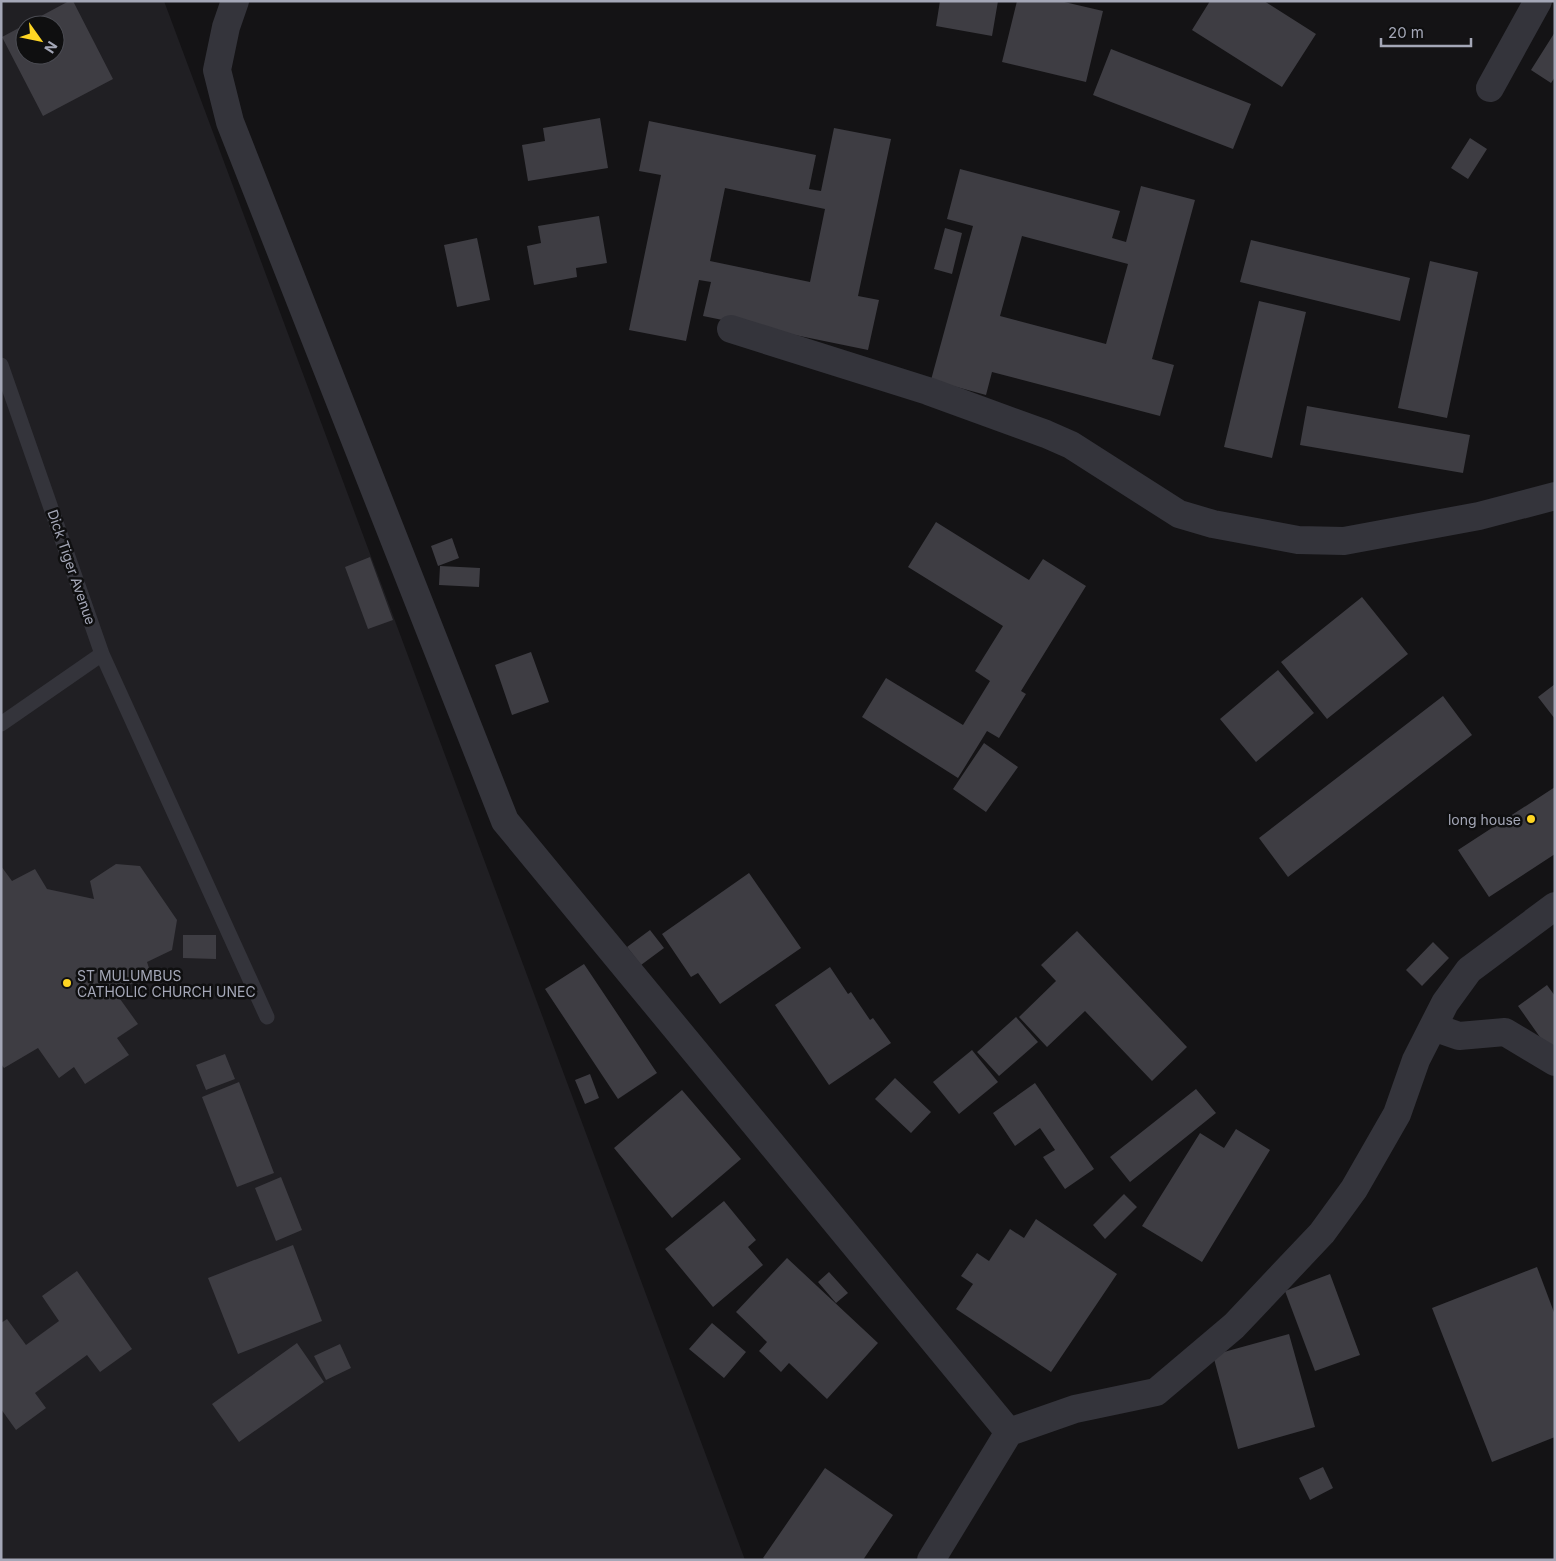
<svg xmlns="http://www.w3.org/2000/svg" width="1556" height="1561" font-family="Inter,sans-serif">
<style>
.built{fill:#201f23;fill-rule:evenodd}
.building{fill:#3e3d43;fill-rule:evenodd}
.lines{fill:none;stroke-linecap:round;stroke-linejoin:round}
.lane{stroke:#34343b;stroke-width:15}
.street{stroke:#34343b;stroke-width:28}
.poi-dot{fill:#fed523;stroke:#0f0f10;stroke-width:2}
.labels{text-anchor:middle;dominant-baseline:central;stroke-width:5;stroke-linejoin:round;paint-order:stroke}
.street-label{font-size:14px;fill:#a4a7b7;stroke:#0f0f10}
.poi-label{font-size:14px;fill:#a4a7b7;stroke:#0f0f10;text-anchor:end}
</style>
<rect width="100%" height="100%" fill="#141315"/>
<path class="built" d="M 1,1 L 164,1 L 745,1560 L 1,1560 ZM 25,25 L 55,25 L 55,55 L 25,55 Z"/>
<path class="building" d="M 69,1 L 73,1 L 113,79 L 43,116 L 2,37 ZM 25,25 L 55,25 L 55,55 L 25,55 Z
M 940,1 L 998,1 L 992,36 L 936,26 Z
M 1017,1 L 1060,1 L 1103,11 L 1086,82 L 1002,62 Z
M 1210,1 L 1264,1 L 1316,34 L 1282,87 L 1192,30 Z
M 1555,32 L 1555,77 L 1551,83 L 1531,70 Z
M 1111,49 L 1251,104 L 1233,149 L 1093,95 Z
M 600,118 L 608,168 L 528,181 L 522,145 L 545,141 L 543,128 Z
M 649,121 L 816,155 L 809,189 L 821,191 L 834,128 L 891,139 L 858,296 L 879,300 L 868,350 L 703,316 L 711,282 L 699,280 L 686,341 L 629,330 L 661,175 L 639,171 ZM 725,188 L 825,209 L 810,282 L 710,261 Z
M 1470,138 L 1487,149 L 1468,179 L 1451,168 Z
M 960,169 L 1120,211 L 1112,238 L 1126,242 L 1141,186 L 1195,200 L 1152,359 L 1174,365 L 1160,416 L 992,372 L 986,395 L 931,380 L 973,226 L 947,219 ZM 1022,236 L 1128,264 L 1106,344 L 1000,316 Z
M 599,216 L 607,263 L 576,268 L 577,277 L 534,285 L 527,246 L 541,243 L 538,226 Z
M 945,228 L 962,233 L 952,274 L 934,269 Z
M 477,238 L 490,300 L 457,307 L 444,245 Z
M 1251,240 L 1410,278 L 1400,321 L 1240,282 Z
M 1430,261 L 1478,272 L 1447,418 L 1398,408 Z
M 1259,301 L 1306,312 L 1272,458 L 1224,447 Z
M 1307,406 L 1470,435 L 1463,473 L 1300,445 Z
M 936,522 L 1029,580 L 1043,559 L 1086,586 L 1021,691 L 1026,694 L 999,738 L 987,731 L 958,778 L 862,717 L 886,678 L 963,725 L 990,681 L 975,671 L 1003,626 L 908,567 Z
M 452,538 L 459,558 L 438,566 L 431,546 Z
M 370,557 L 393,620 L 368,629 L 345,567 Z
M 440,566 L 480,568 L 479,587 L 439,585 Z
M 1362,597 L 1408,654 L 1327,719 L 1281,662 Z
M 531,652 L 549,702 L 512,715 L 495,665 Z
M 1278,670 L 1314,713 L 1256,762 L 1220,719 Z
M 1555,684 L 1555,719 L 1538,697 Z
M 1443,696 L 1472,735 L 1288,877 L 1259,838 Z
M 984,743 L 1018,767 L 986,812 L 953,789 Z
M 1555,787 L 1555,854 L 1489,897 L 1458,850 Z
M 116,864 L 140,866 L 177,920 L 172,950 L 147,962 L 151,974 L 115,992 L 138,1024 L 117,1038 L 129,1055 L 85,1084 L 74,1067 L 59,1078 L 38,1048 L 4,1068 L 1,1064 L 1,866 L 12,881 L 35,869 L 47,889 L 94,899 L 90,881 Z
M 749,873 L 801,948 L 720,1004 L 698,973 L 691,977 L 662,934 Z
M 650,930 L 664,948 L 641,965 L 627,947 Z
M 1077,931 L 1187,1047 L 1152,1081 L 1085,1011 L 1047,1047 L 1019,1017 L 1056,981 L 1041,965 Z
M 183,935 L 216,935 L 216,959 L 183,958 Z
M 1433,942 L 1449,958 L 1422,986 L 1406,970 Z
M 584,964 L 657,1073 L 618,1099 L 545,989 Z
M 830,967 L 848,994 L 851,992 L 870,1020 L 873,1018 L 891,1043 L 829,1085 L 775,1005 Z
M 1547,985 L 1555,996 L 1554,1057 L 1518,1006 Z
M 1016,1017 L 1038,1042 L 999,1076 L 977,1052 Z
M 972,1050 L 998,1082 L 959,1114 L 933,1082 Z
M 225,1054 L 235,1079 L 206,1090 L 196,1065 Z
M 590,1074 L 599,1098 L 585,1104 L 575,1080 Z
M 895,1078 L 931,1112 L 911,1133 L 875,1099 Z
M 239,1082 L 274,1173 L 237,1187 L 202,1097 Z
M 1035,1083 L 1094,1169 L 1065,1189 L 1043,1157 L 1055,1150 L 1040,1128 L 1015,1146 L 993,1113 Z
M 1196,1089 L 1216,1113 L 1130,1182 L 1110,1157 Z
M 682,1090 L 741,1159 L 672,1218 L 614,1148 Z
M 1236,1129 L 1270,1150 L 1202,1262 L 1142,1226 L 1200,1133 L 1224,1148 Z
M 281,1177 L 302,1230 L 276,1241 L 255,1188 Z
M 1124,1194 L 1137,1207 L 1105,1239 L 1093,1225 Z
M 724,1201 L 756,1240 L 748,1247 L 763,1265 L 713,1307 L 665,1249 Z
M 1036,1219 L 1117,1274 L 1051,1372 L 956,1309 L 973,1284 L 961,1276 L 977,1253 L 989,1261 L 1010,1229 L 1024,1238 Z
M 293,1245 L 322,1321 L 238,1354 L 208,1278 Z
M 787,1258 L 878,1343 L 827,1399 L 789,1363 L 781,1372 L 759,1351 L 767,1342 L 736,1312 Z
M 1537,1267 L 1555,1315 L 1555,1437 L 1492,1462 L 1432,1308 Z
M 77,1271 L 132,1349 L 100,1372 L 87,1355 L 35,1393 L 46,1408 L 16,1430 L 1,1409 L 1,1323 L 7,1319 L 26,1345 L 59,1321 L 42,1296 Z
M 829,1272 L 848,1293 L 836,1303 L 818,1282 Z
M 1330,1274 L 1360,1355 L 1315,1371 L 1285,1291 Z
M 712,1323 L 746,1352 L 724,1378 L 689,1349 Z
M 1289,1334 L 1315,1427 L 1238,1449 L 1213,1355 Z
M 297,1343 L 324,1382 L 239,1442 L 212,1404 Z
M 340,1344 L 351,1368 L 326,1380 L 314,1356 Z
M 1323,1467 L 1333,1488 L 1310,1500 L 1299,1478 Z
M 825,1468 L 893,1515 L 863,1560 L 766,1560 L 763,1558 Z"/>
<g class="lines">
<path class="lane" d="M 1,365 L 102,654 L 1,724
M 102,654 L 267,1017"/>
<path class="street" d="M 235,1 L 226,27 L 217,70 L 230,122 L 505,821 L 1009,1432
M 1490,88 L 1538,1
M 731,329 L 928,391 L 1046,434 L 1071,445 L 1179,514 L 1213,524 L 1298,540 L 1344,541 L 1479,516 L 1555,496
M 1433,1027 L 1459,1036 L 1505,1032 L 1555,1062
M 931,1560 L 1009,1432 L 1075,1409 L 1156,1392 L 1234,1326 L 1322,1233 L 1354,1189 L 1397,1114 L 1416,1060 L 1445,1003 L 1469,970 L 1555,906"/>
</g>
<g class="poi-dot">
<circle cx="1531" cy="819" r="5"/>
<circle cx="67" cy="983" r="5"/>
</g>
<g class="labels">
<g class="street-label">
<text transform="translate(72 567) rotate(71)">Dick Tiger Avenue</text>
</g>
<g class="poi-label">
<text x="1521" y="819">long house</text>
<text x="77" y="975" text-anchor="start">ST MULUMBUS<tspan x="77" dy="16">CATHOLIC CHURCH UNEC</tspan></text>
</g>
</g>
<rect width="1556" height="1561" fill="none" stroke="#a4a7b7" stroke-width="5"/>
<g transform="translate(40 40) rotate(123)"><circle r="24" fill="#0f0f10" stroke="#4b4c53"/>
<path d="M0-4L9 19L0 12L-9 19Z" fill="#fed523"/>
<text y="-8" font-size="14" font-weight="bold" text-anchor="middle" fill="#a4a7b7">N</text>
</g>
<path d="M1381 38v8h90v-8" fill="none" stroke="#a4a7b7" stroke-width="2.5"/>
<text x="1388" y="38" font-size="15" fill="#a4a7b7" stroke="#0f0f10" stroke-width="4" paint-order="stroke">20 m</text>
</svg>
